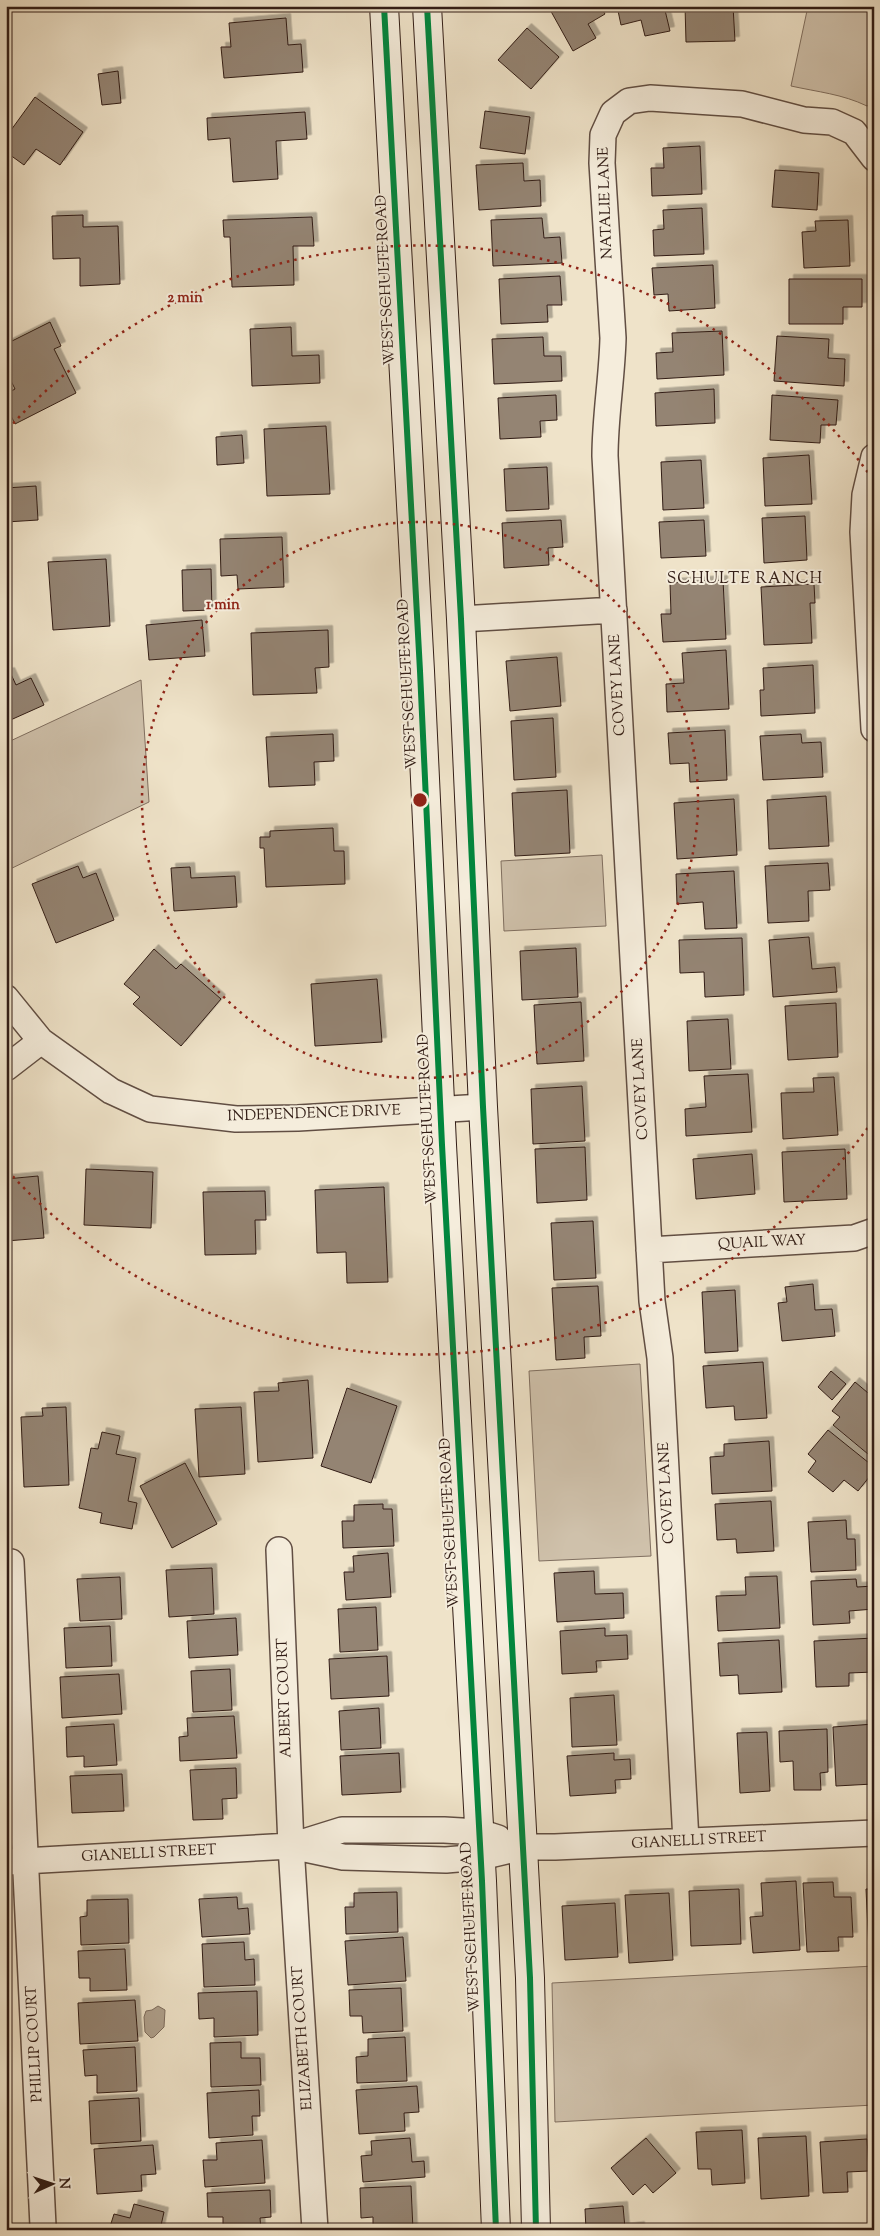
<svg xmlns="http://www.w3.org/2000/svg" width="880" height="2236" font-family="'Sorts Mill Goudy',serif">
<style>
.green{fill:#cfc1ab;stroke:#806f60}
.water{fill:#afa08c;stroke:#7d6c5d}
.building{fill:#948473;stroke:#321d16;filter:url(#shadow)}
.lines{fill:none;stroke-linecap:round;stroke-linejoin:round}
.street-casing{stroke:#614e43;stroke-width:28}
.secondary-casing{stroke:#321d16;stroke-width:30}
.street{stroke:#f5eddc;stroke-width:25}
.secondary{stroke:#f5eddc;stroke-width:28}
.cycleway-casing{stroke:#f5eddc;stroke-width:9}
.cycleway{stroke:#00873e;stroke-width:6}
.ring{fill:none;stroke:#8f2418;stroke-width:2.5;stroke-dasharray:2.5 5}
.labels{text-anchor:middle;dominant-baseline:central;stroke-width:4;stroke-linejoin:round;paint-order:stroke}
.street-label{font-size:15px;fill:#321d16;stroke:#f5eddc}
.neighbourhood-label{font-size:16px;letter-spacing:1px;fill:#321d16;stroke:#f5eddc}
.centre{fill:#8f2418;stroke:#f5eddc;stroke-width:2.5}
.ring-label{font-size:15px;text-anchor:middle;font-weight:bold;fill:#8f2418;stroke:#f5eddc;stroke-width:4;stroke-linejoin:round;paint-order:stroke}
</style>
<defs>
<filter id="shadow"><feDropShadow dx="4.5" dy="-4.5" stdDeviation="0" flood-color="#0004"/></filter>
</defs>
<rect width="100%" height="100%" fill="#efe3c9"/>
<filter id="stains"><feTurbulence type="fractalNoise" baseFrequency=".004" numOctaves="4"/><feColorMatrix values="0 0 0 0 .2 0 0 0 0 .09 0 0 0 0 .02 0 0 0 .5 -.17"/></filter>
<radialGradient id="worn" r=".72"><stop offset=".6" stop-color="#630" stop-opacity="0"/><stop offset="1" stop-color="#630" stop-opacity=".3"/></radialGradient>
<path class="green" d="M 808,6 L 874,6 L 874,103 L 867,106 C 842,94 818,92 791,86 Z
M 141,680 L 149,802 L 6,871 L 6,743 Z
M 602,855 L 606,926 L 504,931 L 501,861 Z
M 640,1364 L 651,1556 L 539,1561 L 529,1371 Z
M 874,1966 L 874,2105 L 555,2122 L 552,1983 Z"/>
<path class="water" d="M 158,2006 L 165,2010 L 164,2027 L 154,2037 L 151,2038 L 145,2032 L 144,2017 L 146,2011 L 152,2010 Z"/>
<path class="building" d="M 548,6 L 600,6 L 605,14 L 588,24 L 596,38 L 573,51 Z
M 617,6 L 664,6 L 670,31 L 645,36 L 641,20 L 621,25 Z
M 685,6 L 733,6 L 735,41 L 686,42 Z
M 286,18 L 288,45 L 301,44 L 303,72 L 224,78 L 221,47 L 231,47 L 229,23 Z
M 527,28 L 559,57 L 531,89 L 498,60 Z
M 118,71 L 121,103 L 102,105 L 98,74 Z
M 35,97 L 83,132 L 60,165 L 36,149 L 24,165 L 6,152 L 6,137 Z
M 485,111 L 530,117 L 525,154 L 480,148 Z
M 305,112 L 307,139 L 276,141 L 278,179 L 233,182 L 230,138 L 208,140 L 207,118 Z
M 700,146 L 702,194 L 652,196 L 651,168 L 664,168 L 663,148 Z
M 523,163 L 524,181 L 540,180 L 541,206 L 479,210 L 476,165 Z
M 775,170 L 819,173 L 817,210 L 772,207 Z
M 702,208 L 704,254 L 654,256 L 653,230 L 664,229 L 663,210 Z
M 83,215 L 83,227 L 118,226 L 120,284 L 80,286 L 80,258 L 53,259 L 52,216 Z
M 312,217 L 314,246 L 293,246 L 294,285 L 232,287 L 230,237 L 224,237 L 223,220 Z
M 542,218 L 544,238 L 560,237 L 562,263 L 493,266 L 491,220 Z
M 848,220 L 850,266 L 804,268 L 802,232 L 816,231 L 815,221 Z
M 713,265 L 715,308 L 669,311 L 668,294 L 654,295 L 652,268 Z
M 560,276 L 562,305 L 547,305 L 548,322 L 501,324 L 499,279 Z
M 789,279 L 862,279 L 862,307 L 843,307 L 843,324 L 789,324 Z
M 50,322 L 61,346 L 54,349 L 76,393 L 15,424 L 6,406 L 6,394 L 15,389 L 6,371 L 6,344 Z
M 291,327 L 292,356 L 319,355 L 320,383 L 252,386 L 250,329 Z
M 722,331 L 724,375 L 657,379 L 656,353 L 673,352 L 672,333 Z
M 777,336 L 829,339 L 828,358 L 845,359 L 844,386 L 774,381 Z
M 543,337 L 544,356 L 561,356 L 562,381 L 494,384 L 492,339 Z
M 714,389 L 715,423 L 656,426 L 655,393 Z
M 556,395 L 557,420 L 540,421 L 541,437 L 500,439 L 498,398 Z
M 772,395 L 838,400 L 836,425 L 821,425 L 820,443 L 770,440 Z
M 326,426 L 330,494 L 267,496 L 264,429 Z
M 242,435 L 244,463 L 217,465 L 216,437 Z
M 809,455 L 812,504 L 765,506 L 763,458 Z
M 701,460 L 704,508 L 663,510 L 661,462 Z
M 547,467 L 549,509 L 506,511 L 504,469 Z
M 36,486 L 38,520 L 6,522 L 6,488 Z
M 805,516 L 807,560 L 764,563 L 762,518 Z
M 561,520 L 563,547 L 548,548 L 549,565 L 504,568 L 502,523 Z
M 704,520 L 706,556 L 661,558 L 659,522 Z
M 282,537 L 284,587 L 238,589 L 237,575 L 221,576 L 220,539 Z
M 106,559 L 110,626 L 53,630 L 48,562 Z
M 211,569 L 212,610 L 183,611 L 182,570 Z
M 723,580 L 726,639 L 663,642 L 661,614 L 671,614 L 670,583 Z
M 814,584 L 815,603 L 810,603 L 812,643 L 764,645 L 761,587 Z
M 202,620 L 205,656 L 149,660 L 146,625 Z
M 328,630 L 329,667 L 315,668 L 317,693 L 253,695 L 251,633 Z
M 726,650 L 729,709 L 667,712 L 666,684 L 684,683 L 682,653 Z
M 557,657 L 561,706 L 510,711 L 506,661 Z
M 813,665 L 815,713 L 761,716 L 760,690 L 764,690 L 763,668 Z
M 10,672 L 16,685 L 31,678 L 44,705 L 6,722 L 6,673 Z
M 553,718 L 556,777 L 514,780 L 511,721 Z
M 725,730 L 727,780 L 690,782 L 689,763 L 670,764 L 668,733 Z
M 333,734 L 334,761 L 314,762 L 315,785 L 269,787 L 266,737 Z
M 801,734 L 802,743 L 821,742 L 823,777 L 763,780 L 760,736 Z
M 567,790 L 570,853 L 515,856 L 512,793 Z
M 826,796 L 829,846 L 769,849 L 767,800 Z
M 734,799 L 737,855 L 677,859 L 674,803 Z
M 333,828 L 334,851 L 344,851 L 345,884 L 266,887 L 264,848 L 260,848 L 260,837 L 270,837 L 270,831 Z
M 828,863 L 830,890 L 808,891 L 809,921 L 768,923 L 765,866 Z
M 78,866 L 83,878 L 96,873 L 114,920 L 56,943 L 32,884 Z
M 190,867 L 191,878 L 235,876 L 237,907 L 174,911 L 171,868 Z
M 734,871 L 737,928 L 705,929 L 703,902 L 677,904 L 676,874 Z
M 809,937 L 812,969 L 835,967 L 837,992 L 773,997 L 769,940 Z
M 742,938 L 744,995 L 705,997 L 704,972 L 680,973 L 679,940 Z
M 576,948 L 578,997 L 522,1000 L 520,951 Z
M 154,949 L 176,969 L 181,964 L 221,999 L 181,1046 L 133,1004 L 140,997 L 124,984 Z
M 377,979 L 382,1042 L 315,1046 L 311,984 Z
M 581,1002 L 584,1061 L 537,1064 L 534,1005 Z
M 836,1003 L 838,1057 L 788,1060 L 785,1006 Z
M 728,1019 L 731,1069 L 689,1071 L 687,1021 Z
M 748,1074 L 752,1132 L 686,1136 L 685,1109 L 706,1107 L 704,1076 Z
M 834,1077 L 838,1135 L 783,1139 L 781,1093 L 814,1092 L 813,1078 Z
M 582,1086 L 585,1141 L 533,1144 L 531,1089 Z
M 585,1147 L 587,1200 L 537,1203 L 535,1149 Z
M 845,1149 L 847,1199 L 784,1202 L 782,1152 Z
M 752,1154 L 755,1194 L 696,1199 L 693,1159 Z
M 86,1169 L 153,1172 L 151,1228 L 84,1225 Z
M 38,1176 L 44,1238 L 6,1241 L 6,1179 Z
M 384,1187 L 388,1282 L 347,1283 L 346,1252 L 317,1253 L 315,1190 Z
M 265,1191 L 266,1220 L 255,1220 L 256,1254 L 205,1255 L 203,1192 Z
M 593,1221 L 596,1278 L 554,1280 L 551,1223 Z
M 813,1284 L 815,1310 L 832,1309 L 835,1336 L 782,1341 L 778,1303 L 787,1302 L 785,1287 Z
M 598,1286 L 601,1336 L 584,1337 L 585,1358 L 556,1360 L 552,1288 Z
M 735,1290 L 738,1351 L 705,1353 L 702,1292 Z
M 763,1362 L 767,1418 L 735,1420 L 734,1406 L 706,1408 L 703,1366 Z
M 831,1371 L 846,1384 L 832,1400 L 818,1387 Z
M 308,1380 L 313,1458 L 258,1462 L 254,1392 L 279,1391 L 278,1383 Z
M 855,1382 L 874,1398 L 874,1409 L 872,1412 L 874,1414 L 874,1459 L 833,1425 L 840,1417 L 832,1411 Z
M 347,1388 L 397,1406 L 371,1483 L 321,1466 Z
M 66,1407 L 69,1485 L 24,1487 L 21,1417 L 43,1416 L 42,1408 Z
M 241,1407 L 245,1474 L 199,1477 L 195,1409 Z
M 828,1430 L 874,1467 L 874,1471 L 858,1491 L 844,1480 L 833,1492 L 808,1472 L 816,1461 L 808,1454 Z
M 102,1432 L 120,1436 L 116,1454 L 136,1458 L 128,1501 L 137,1503 L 132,1529 L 100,1523 L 102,1513 L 79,1508 L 91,1448 L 98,1449 Z
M 769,1441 L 772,1491 L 712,1494 L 710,1457 L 724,1456 L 724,1444 Z
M 185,1463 L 217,1524 L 172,1548 L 140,1486 Z
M 771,1501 L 774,1551 L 737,1553 L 736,1539 L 717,1540 L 715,1504 Z
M 383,1504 L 383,1509 L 392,1509 L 394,1546 L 343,1548 L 342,1521 L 354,1521 L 354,1505 Z
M 846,1520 L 847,1539 L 855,1539 L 856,1570 L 811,1572 L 808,1522 Z
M 388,1553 L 391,1597 L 346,1600 L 344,1572 L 354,1572 L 353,1556 Z
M 212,1568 L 214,1614 L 169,1617 L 166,1570 Z
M 594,1571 L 595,1594 L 623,1593 L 624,1618 L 557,1622 L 554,1573 Z
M 777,1576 L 780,1628 L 718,1631 L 716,1596 L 746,1595 L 745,1577 Z
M 120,1577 L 122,1619 L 80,1621 L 77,1579 Z
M 856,1579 L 857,1587 L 874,1586 L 874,1609 L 849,1611 L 850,1623 L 813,1625 L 811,1581 Z
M 376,1607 L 378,1650 L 340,1652 L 338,1609 Z
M 236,1618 L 238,1655 L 189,1658 L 187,1621 Z
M 110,1626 L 112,1666 L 66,1668 L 64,1628 Z
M 605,1628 L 605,1636 L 627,1635 L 628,1659 L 596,1661 L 597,1672 L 562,1674 L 560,1631 Z
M 874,1638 L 874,1672 L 849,1673 L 849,1686 L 816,1687 L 814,1641 Z
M 779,1640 L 782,1692 L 739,1694 L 738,1675 L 720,1676 L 718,1643 Z
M 387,1656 L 389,1696 L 331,1699 L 329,1659 Z
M 230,1669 L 232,1710 L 193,1712 L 191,1671 Z
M 119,1674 L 122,1714 L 62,1718 L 60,1677 Z
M 614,1695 L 617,1745 L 572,1747 L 570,1698 Z
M 379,1708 L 381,1748 L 341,1750 L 339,1711 Z
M 234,1716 L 237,1758 L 180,1761 L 179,1737 L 188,1736 L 187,1718 Z
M 114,1724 L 117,1765 L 84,1767 L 84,1756 L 67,1757 L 66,1727 Z
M 874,1724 L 873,1784 L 836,1786 L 833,1727 Z
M 827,1729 L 828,1772 L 820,1773 L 821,1790 L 794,1790 L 793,1761 L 780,1762 L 779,1731 Z
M 767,1732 L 770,1791 L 740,1793 L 737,1733 Z
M 399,1753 L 401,1792 L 342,1795 L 340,1756 Z
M 614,1753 L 614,1760 L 630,1759 L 631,1779 L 615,1780 L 616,1793 L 570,1796 L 567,1756 Z
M 236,1768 L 237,1798 L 222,1799 L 223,1819 L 193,1820 L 190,1770 Z
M 122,1774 L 124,1811 L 72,1813 L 70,1776 Z
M 796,1881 L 800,1950 L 753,1953 L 750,1917 L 763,1916 L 761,1883 Z
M 833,1882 L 834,1897 L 851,1897 L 853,1937 L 838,1937 L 839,1951 L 807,1952 L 803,1883 Z
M 739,1889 L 741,1944 L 691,1946 L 689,1891 Z
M 866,1889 L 874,1889 L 874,1952 L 869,1952 Z
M 397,1892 L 398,1932 L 346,1934 L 345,1907 L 354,1907 L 354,1893 Z
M 669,1893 L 673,1960 L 629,1963 L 625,1895 Z
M 237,1897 L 238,1909 L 248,1908 L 250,1934 L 202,1937 L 199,1899 Z
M 128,1899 L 129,1943 L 81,1945 L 80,1917 L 87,1916 L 87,1900 Z
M 615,1903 L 618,1957 L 565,1960 L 562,1906 Z
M 403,1937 L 406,1981 L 348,1985 L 345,1941 Z
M 244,1942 L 245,1960 L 254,1959 L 255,1985 L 204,1987 L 202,1944 Z
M 125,1949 L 127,1990 L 90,1991 L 90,1978 L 79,1978 L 78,1951 Z
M 401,1988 L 403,2031 L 363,2033 L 362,2016 L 350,2016 L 349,1990 Z
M 257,1991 L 258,2035 L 214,2037 L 214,2018 L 199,2019 L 198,1993 Z
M 135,2000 L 138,2041 L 80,2044 L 78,2003 Z
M 405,2037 L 407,2081 L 357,2083 L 356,2057 L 368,2056 L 368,2039 Z
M 241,2042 L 241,2058 L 260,2058 L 261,2085 L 211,2087 L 210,2043 Z
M 135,2047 L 137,2091 L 97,2093 L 97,2075 L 85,2076 L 83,2050 Z
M 417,2086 L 419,2112 L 404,2113 L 405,2131 L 359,2134 L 356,2090 Z
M 259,2090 L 260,2116 L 252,2116 L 253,2135 L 209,2138 L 207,2093 Z
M 139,2098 L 141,2141 L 91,2144 L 89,2101 Z
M 742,2130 L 745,2183 L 712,2185 L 711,2169 L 698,2169 L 696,2132 Z
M 806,2136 L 809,2196 L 761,2199 L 758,2138 Z
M 410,2138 L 412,2162 L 424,2161 L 425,2177 L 363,2182 L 361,2156 L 372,2155 L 371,2141 Z
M 646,2138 L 676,2173 L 653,2193 L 645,2184 L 633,2195 L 611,2168 Z
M 867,2139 L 869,2171 L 847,2172 L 848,2192 L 823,2193 L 820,2142 Z
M 262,2140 L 265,2183 L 205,2187 L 203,2160 L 217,2160 L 216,2143 Z
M 153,2145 L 156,2174 L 141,2175 L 142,2191 L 97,2194 L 94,2149 Z
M 411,2186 L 413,2230 L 373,2230 L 373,2217 L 361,2218 L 360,2188 Z
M 270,2190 L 271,2217 L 260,2218 L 261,2230 L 223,2230 L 223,2217 L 208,2217 L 207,2193 Z
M 134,2204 L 164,2212 L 160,2230 L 109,2230 L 114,2214 L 130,2218 Z
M 623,2206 L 625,2228 L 640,2226 L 640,2230 L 586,2230 L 585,2209 Z"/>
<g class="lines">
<g class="street-casing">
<path id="street" d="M 874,457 L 865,495 L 863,532 L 874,729
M 461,619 L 614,610
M 6,998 L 41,1041 L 111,1091 L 150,1109 L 236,1119 L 298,1118 L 483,1107
M 6,1068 L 41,1041
M 649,1250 L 854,1238 L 874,1231
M 279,1550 L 291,1846 L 315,2230
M 11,1562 L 43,2226
M 686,1841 L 660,1358 L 652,1301 L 605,456 C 605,417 612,378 613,338 L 602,163 L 603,135 L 613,113 L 629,101 L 650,98 L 742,104 L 804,120 L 832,122 L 854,132 L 874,158
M 294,1845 L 342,1830 L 444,1830 L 479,1832 L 498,1838
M 6,1862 L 291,1846 L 343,1857 L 446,1860 L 481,1857 L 523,1847 L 555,1847 L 874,1833"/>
</g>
<g class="secondary-casing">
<path id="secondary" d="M 384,6 L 420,671 L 442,1145 L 482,1881 L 496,2230
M 427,6 L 461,619 L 483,1107 L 530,1978 L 536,2230"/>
</g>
<use href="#street" class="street"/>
<use href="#secondary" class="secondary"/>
<g class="cycleway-casing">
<path id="cycleway" d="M 384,6 L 420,671 L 442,1145 L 482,1881 L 496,2230
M 427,6 L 461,619 L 483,1107 L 530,1978 L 536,2230"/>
</g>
<use href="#cycleway" class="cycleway"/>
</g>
<g class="ring">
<circle cx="420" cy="800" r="278"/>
<path d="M872 1122A555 555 0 0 1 8 1171M8 429A555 555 0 0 1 872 478"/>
</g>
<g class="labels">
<g class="street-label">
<text transform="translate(606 203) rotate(-92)">NATALIE LANE</text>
<text transform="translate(386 280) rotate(-93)">WEST SCHULTE ROAD</text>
<text transform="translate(408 684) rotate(-93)">WEST SCHULTE ROAD</text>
<text transform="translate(618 685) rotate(-93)">COVEY LANE</text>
<text transform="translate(641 1089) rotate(-93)">COVEY LANE</text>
<text transform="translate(314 1114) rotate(-2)">INDEPENDENCE DRIVE</text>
<text transform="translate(428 1119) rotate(-93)">WEST SCHULTE ROAD</text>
<text transform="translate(762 1243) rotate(-3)">QUAIL WAY</text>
<text transform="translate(667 1493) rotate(-93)">COVEY LANE</text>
<text transform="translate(450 1523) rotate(-93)">WEST SCHULTE ROAD</text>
<text transform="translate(285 1698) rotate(-92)">ALBERT COURT</text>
<text transform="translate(699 1841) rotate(-3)">GIANELLI STREET</text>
<text transform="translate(149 1854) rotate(-3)">GIANELLI STREET</text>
<text transform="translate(471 1927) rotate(-93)">WEST SCHULTE ROAD</text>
<text transform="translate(303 2038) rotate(-94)">ELIZABETH COURT</text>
<text transform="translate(35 2044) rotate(-93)">PHILLIP COURT</text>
</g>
<g class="neighbourhood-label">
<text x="745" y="579">SCHULTE RANCH</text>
</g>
</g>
<circle cx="420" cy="800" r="8" class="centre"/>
<g class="ring-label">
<text x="185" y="302">2 min</text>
<text x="223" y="609">1 min</text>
</g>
<rect width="880" height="2236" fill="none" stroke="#efe3c9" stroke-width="25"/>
<rect x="8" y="8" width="865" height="2221" fill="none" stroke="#321d16" stroke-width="2.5"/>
<rect x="12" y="12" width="855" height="2211" fill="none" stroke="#321d16"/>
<g transform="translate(52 2184) rotate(87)" stroke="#f5eddc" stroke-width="4" paint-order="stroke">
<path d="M0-4L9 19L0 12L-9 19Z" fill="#321d16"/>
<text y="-8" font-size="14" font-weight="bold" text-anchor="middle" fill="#321d16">N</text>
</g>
<rect width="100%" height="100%" filter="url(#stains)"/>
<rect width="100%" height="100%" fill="url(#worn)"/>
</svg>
